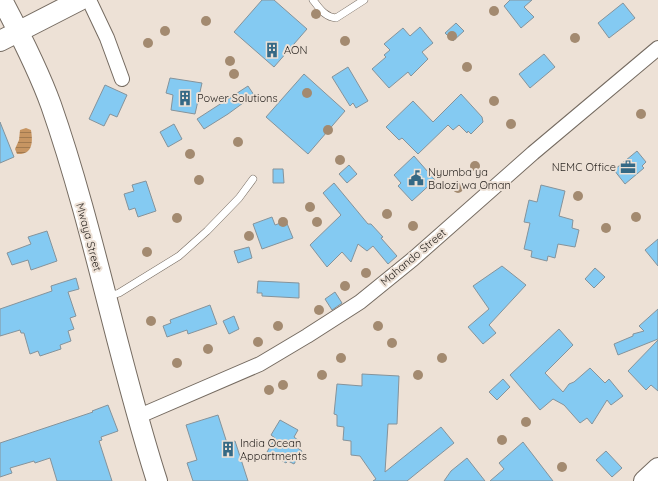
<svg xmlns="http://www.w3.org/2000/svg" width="658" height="481" font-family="Quicksand,sans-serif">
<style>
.water{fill:url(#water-rules)}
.building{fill:#84caf2;stroke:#85939b}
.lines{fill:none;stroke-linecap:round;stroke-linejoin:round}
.lane-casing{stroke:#756b61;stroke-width:8}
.street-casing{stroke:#756b61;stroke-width:16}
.secondary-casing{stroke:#756b61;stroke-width:22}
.lane{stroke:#fff;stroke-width:7}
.street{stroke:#fff;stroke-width:14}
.secondary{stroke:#fff;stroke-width:20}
.tree{fill:#a38a70}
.labels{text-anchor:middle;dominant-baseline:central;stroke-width:4;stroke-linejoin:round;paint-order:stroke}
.poi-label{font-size:11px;fill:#2c2723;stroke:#ede1d6;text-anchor:start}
.street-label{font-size:11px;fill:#2c2723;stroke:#ede1d6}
</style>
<defs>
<pattern id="water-rules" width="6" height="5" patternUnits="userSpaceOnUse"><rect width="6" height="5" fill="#c79562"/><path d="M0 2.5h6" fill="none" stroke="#a27a50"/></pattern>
</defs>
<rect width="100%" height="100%" fill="#ede1d6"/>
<path class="water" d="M 26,128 L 31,130 C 33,142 33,155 17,154 L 15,149 L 19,140 L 20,130 Z"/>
<path class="building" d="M 262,0 L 274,0 L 307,29 L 274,67 L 234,32 Z
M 510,0 L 532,0 L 524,7 L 534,17 L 521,28 L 504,6 Z
M 623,3 L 635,18 L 609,38 L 598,23 Z
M 456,23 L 464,31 L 453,41 L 445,33 Z
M 420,27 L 433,43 L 422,52 L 428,59 L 411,76 L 408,72 L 389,88 L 372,69 L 386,57 L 384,55 L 390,50 L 384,44 L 403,28 L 410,36 Z
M 544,54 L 555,67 L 530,88 L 519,74 Z
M 348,67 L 368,101 L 356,108 L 353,103 L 350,106 L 332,77 Z
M 304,74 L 345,111 L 308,154 L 266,117 Z
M 170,78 L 202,83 L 195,114 L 171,110 L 173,95 L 166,93 Z
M 105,85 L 127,95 L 117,117 L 110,114 L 104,126 L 89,119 Z
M 248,86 L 254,95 L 228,114 L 204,129 L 197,119 Z
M 461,94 L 482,117 L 483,122 L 471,134 L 468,131 L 467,133 L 459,125 L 453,130 L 448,125 L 418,154 L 402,138 L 399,140 L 386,127 L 413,101 L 433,122 Z
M 0,122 L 14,157 L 0,163 Z
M 174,124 L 182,139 L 168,147 L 160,132 Z
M 637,151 L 646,162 L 642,166 L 644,168 L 625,184 L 614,170 Z
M 414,156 L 435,180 L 412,201 L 398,186 L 401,183 L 394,175 Z
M 349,165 L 357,174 L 347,183 L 339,174 Z
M 273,169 L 283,169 L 284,183 L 273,183 Z
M 146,181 L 156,211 L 138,217 L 135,208 L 129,210 L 124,194 L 134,191 L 132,185 Z
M 334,183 L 368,224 L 371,224 L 383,237 L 381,238 L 397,256 L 388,264 L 373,246 L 367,251 L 358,244 L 351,262 L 342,252 L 327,267 L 310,245 L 341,215 L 323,193 Z
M 541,185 L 565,191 L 559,216 L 573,220 L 572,228 L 579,230 L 575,247 L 558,244 L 555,258 L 548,256 L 547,261 L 531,257 L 532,251 L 524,249 L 530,223 L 524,222 L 529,200 L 537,202 Z
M 272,217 L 275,225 L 286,221 L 293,238 L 262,249 L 253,224 Z
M 47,231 L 57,261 L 31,270 L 28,260 L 12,265 L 7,253 L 31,244 L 28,237 Z
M 658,239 L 658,266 L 645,250 Z
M 249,247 L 252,258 L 238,263 L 234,251 Z
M 502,266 L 526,285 L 489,325 L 496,333 L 483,344 L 468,327 L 489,309 L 473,286 Z
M 595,268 L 605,277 L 594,288 L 585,279 Z
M 76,278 L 79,289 L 68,292 L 76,316 L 70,318 L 74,329 L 68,331 L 71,341 L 60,345 L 61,349 L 40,356 L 38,351 L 30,354 L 24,333 L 21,333 L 20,330 L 0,336 L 0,309 L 52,291 L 51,286 Z
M 258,281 L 299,283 L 299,298 L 262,296 L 262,293 L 257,293 Z
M 335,292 L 342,303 L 332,310 L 325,299 Z
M 210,305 L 217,324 L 188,334 L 187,330 L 167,337 L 163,326 L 171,323 L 170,320 Z
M 658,309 L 658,339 L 618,355 L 614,344 L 633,336 L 633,334 L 644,331 L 639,326 Z
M 234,316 L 239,329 L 229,334 L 223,321 Z
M 559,329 L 573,345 L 545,373 L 563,392 L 569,384 L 574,382 L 590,368 L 605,383 L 609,379 L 623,396 L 611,405 L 607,400 L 592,424 L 587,418 L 580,423 L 564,405 L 553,399 L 540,410 L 510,375 Z
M 658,340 L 658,391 L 651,385 L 646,390 L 628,371 Z
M 362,374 L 399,376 L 397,424 L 388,424 L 385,472 L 441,427 L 454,443 L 407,481 L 373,481 L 376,479 L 360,456 L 351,455 L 351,441 L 343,440 L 344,427 L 337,426 L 337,415 L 334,414 L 337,384 L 362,386 Z
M 503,379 L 510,387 L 497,400 L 489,392 Z
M 108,405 L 118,431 L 101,437 L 102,440 L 99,441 L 112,481 L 57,481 L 50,458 L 35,463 L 34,461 L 10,468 L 12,473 L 0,477 L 0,443 L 93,412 L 92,411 Z
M 218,415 L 227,443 L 235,441 L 248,481 L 193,481 L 187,463 L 197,460 L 186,425 Z
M 280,420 L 298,430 L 294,437 L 299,441 L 296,447 L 302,451 L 294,464 L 288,461 L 286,463 L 267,452 L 275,438 L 271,435 Z
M 523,442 L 553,481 L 490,481 L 504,469 L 499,463 Z
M 606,451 L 622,468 L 612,477 L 596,460 Z
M 467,458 L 485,481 L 444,481 L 451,471 Z"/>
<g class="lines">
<g class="lane-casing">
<path id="lane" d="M 313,0 C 320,9 325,17 336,18 L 364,0
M 107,297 L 119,293 L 179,256 L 207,231 L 239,198 L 253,179"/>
</g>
<g class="street-casing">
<path id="street" d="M 89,0 L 107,38 L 122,79
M 137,417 L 260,364 L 307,336 L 360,302 L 413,259 L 533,153 L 658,48"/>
</g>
<g class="secondary-casing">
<path id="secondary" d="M 2,0 C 20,34 38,69 51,105 C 94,228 117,357 157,481
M 0,41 L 80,0
M 644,481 L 658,468"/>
</g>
<use href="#lane" class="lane"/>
<use href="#street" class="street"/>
<use href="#secondary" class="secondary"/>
</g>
<g class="tree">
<circle cx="494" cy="11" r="5"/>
<circle cx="316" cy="14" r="5"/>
<circle cx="206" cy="21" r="5"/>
<circle cx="165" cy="31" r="5"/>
<circle cx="452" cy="36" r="5"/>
<circle cx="575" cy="38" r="5"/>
<circle cx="345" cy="41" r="5"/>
<circle cx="148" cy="43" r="5"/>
<circle cx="230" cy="61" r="5"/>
<circle cx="467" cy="67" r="5"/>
<circle cx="234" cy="74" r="5"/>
<circle cx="307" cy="93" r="5"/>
<circle cx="494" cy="101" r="5"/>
<circle cx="641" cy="114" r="5"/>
<circle cx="511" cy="124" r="5"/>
<circle cx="328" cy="130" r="5"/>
<circle cx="238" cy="142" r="5"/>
<circle cx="190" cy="154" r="5"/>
<circle cx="340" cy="160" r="5"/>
<circle cx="475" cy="166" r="5"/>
<circle cx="199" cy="180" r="5"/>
<circle cx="458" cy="188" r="5"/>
<circle cx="578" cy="196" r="5"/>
<circle cx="310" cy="207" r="5"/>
<circle cx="387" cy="214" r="5"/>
<circle cx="636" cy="217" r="5"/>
<circle cx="177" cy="218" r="5"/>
<circle cx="283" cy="222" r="5"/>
<circle cx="317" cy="222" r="5"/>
<circle cx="413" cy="226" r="5"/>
<circle cx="606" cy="228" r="5"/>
<circle cx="249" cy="236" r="5"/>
<circle cx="147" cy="252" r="5"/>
<circle cx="366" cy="273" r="5"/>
<circle cx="345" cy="286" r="5"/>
<circle cx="319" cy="310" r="5"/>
<circle cx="151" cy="321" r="5"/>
<circle cx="278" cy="326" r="5"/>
<circle cx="378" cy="326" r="5"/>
<circle cx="258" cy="342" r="5"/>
<circle cx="392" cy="343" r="5"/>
<circle cx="208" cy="349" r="5"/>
<circle cx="341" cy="358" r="5"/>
<circle cx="442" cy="358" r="5"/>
<circle cx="177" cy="363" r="5"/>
<circle cx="322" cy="375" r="5"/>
<circle cx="418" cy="375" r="5"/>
<circle cx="283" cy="385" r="5"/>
<circle cx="269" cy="390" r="5"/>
<circle cx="526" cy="422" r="5"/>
<circle cx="502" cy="440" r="5"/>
<circle cx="562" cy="467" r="5"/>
</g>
<defs>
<g id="building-bare" transform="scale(1.2)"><path d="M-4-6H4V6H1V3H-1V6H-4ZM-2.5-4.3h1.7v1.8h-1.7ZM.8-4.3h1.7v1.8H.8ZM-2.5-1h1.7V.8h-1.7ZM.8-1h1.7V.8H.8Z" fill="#356985" stroke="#ede1d6" stroke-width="2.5" paint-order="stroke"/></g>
<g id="office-bare" transform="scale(1.2)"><path d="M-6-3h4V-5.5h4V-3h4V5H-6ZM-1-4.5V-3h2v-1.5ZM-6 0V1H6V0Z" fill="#356985" stroke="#ede1d6" stroke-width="2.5" paint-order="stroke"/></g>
<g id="civic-bare" transform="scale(1.2)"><path d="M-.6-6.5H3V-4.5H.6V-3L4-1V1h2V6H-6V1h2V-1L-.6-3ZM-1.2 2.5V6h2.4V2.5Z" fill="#356985" stroke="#ede1d6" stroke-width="2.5" paint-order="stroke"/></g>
</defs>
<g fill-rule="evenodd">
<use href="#building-bare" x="272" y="50"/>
<use href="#building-bare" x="185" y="98"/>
<use href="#office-bare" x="628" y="167"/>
<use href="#civic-bare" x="416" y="178"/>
<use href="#building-bare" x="228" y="449"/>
</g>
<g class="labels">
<g class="poi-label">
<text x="284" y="50">AON</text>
<text x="197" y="98">Power Solutions</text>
<text x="616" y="167" text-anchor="end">NEMC Office</text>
<text x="428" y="172">Nyumba ya<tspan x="428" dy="13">Balozi wa Oman</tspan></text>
<text x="240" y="443">India Ocean<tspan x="240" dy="13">Appartments</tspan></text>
</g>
<g class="street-label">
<text transform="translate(89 237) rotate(75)">Mwaya Street</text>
<text transform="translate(413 257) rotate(-40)">Mahando Street</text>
</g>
</g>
</svg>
